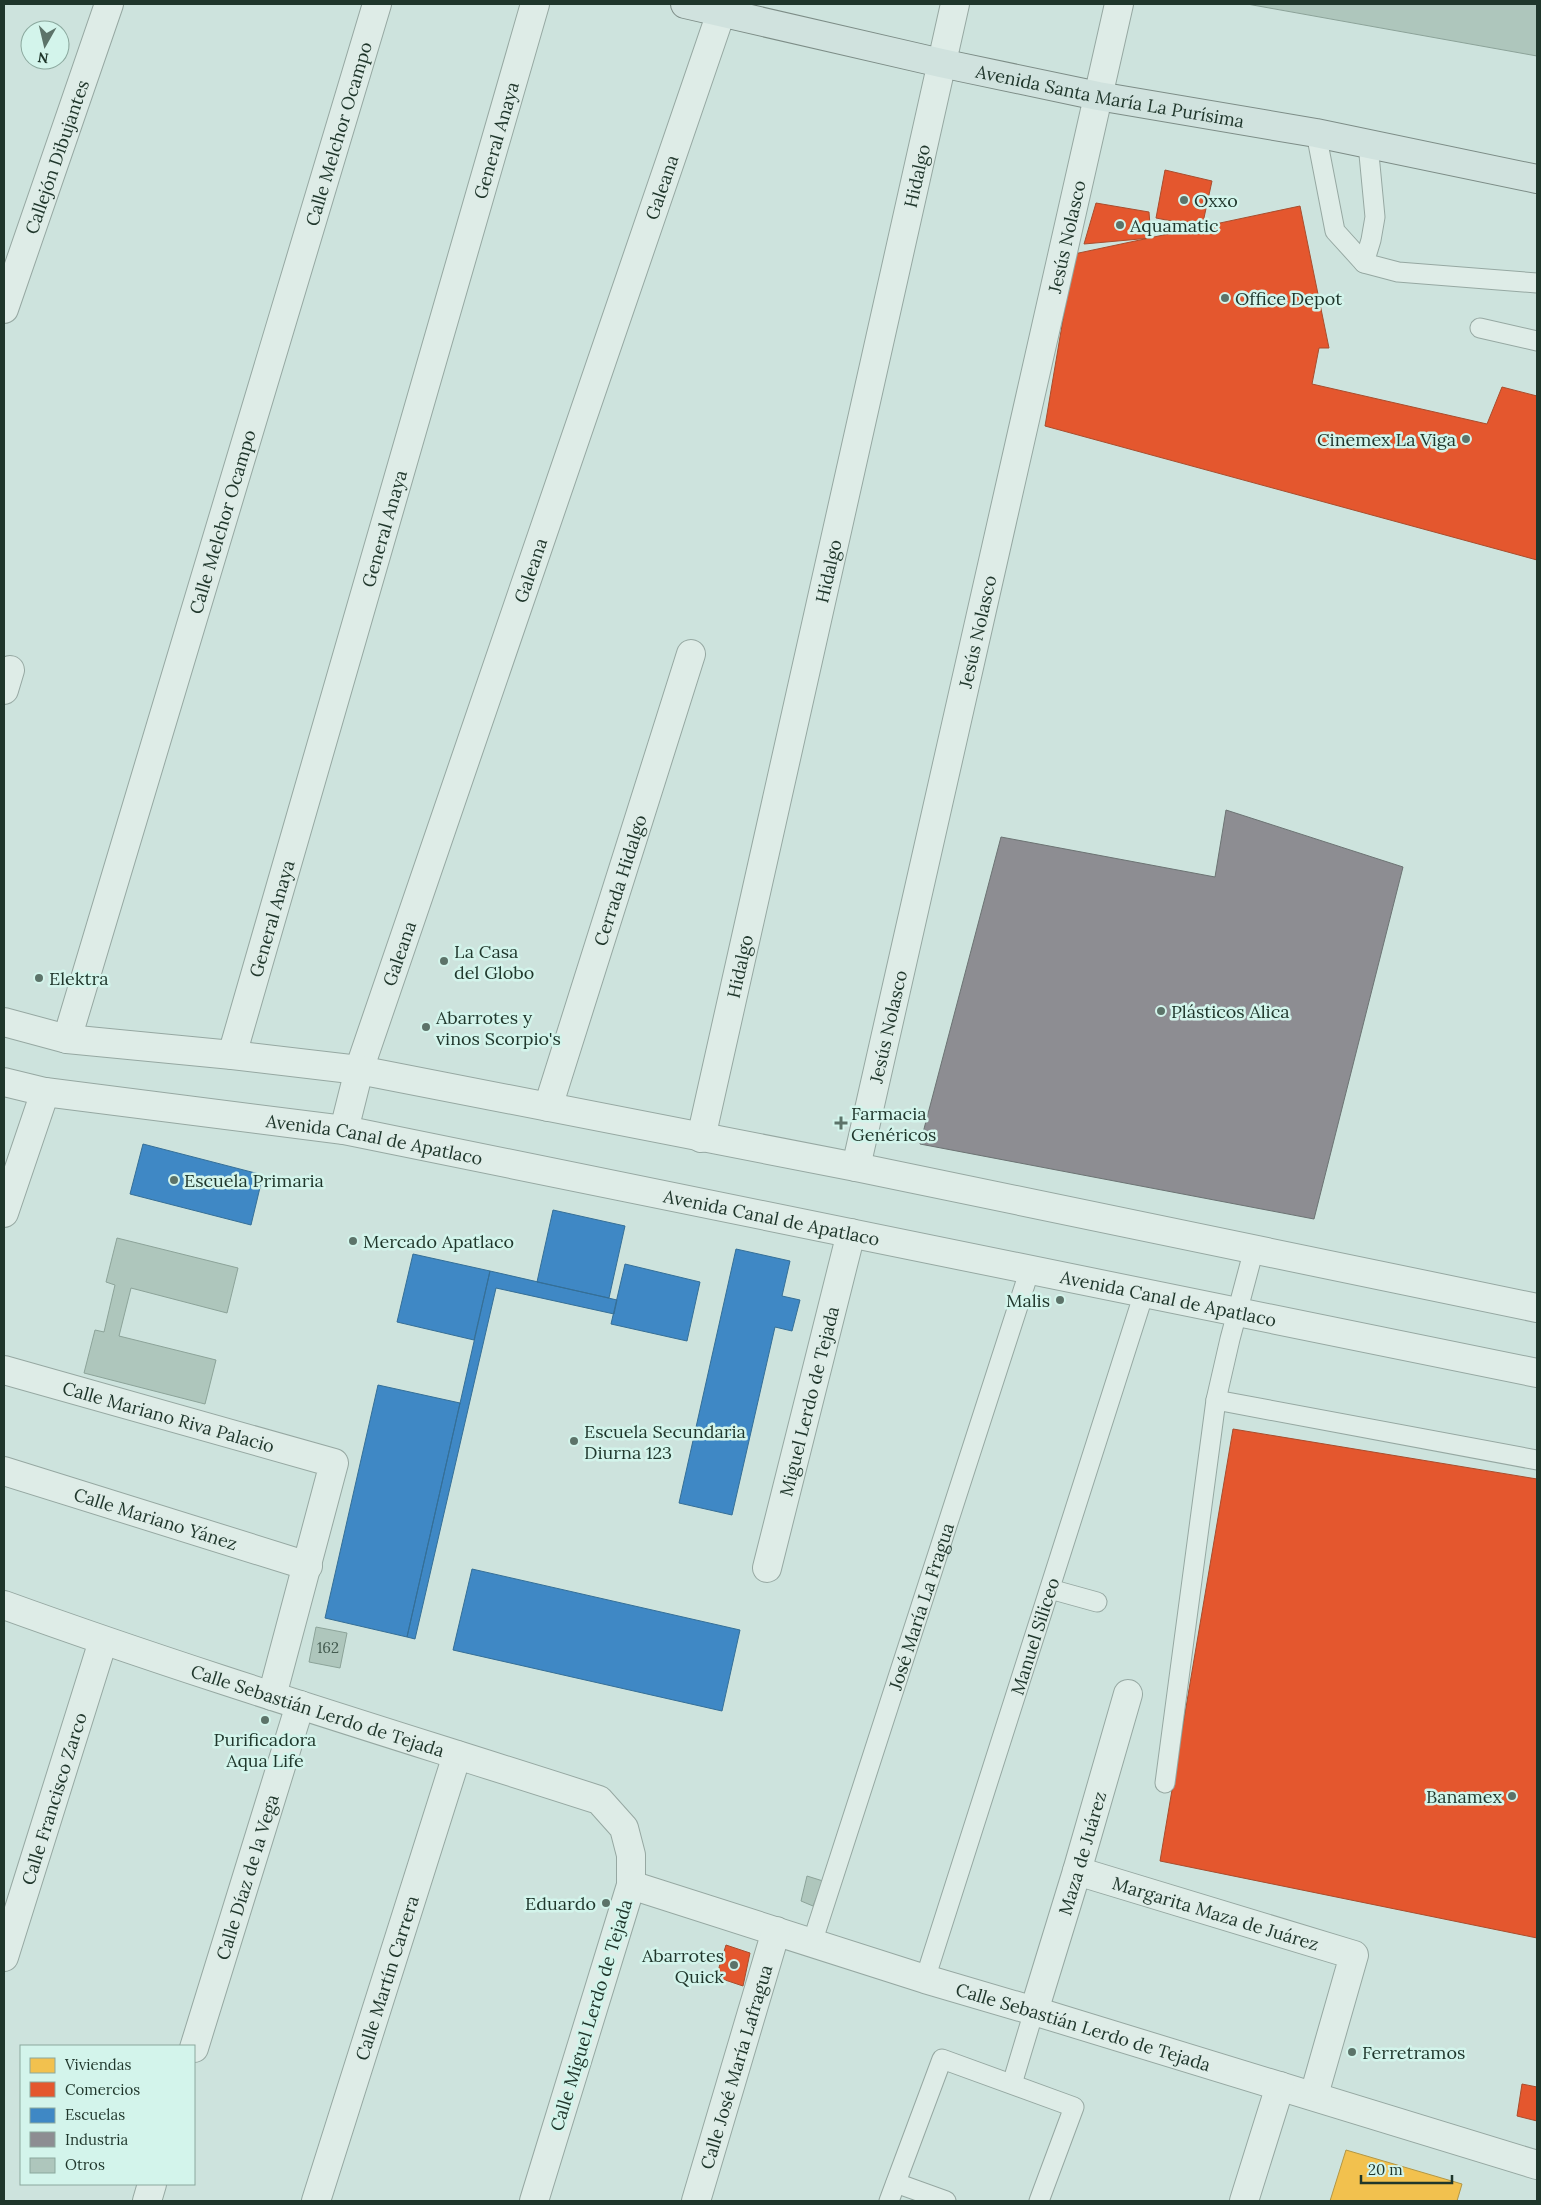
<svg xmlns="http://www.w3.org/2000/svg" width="1541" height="2205" font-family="Lora,serif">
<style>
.homes{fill:#f2c14e;stroke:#b39744}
.shops{fill:#e4572e;stroke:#a94d2d}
.schools{fill:#3f88c5;stroke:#356f97}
.industry{fill:#8d8d92;stroke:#6c7373}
.building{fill:#aec6bc;stroke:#8ca399}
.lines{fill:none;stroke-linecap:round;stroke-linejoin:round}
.service-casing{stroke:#96a8a2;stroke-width:21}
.minor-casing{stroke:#96a8a2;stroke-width:30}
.tertiary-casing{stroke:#96a8a2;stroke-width:30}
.primary-casing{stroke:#7d8d87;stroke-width:30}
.service{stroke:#deece7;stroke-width:19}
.minor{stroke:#deece7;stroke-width:28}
.tertiary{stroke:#deece7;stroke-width:28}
.primary{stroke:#d0e2de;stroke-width:28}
.poi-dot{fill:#5c7369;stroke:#d3f4eb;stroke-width:2}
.labels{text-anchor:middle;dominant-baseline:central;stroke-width:5;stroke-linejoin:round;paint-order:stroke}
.number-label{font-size:15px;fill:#435a4f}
.street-label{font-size:18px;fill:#1f362b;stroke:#d3f4eb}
.poi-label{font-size:18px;fill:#1f362b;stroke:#d3f4eb;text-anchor:start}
</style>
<rect width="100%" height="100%" fill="#cde3dd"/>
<path class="homes" d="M 1346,2150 L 1462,2184 L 1457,2201 L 1330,2201 Z"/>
<path class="shops" d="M 1165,170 L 1212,181 L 1202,227 L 1156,218 Z
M 1096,203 L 1149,212 L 1151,238 L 1084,244 Z
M 1300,206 L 1329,348 L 1319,348 L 1312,384 L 1487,424 L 1502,387 L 1537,396 L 1537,560 L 1045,426 L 1074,254 Z
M 1233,1429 L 1537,1479 L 1537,1938 L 1160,1861 Z
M 726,1945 L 750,1953 L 743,1986 L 716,1977 Z
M 1522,2084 L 1537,2087 L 1537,2121 L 1517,2116 Z"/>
<path class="schools" d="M 143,1144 L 263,1175 L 251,1225 L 130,1194 Z
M 553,1210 L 625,1226 L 609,1298 L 537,1282 Z
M 736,1249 L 790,1261 L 782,1296 L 800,1300 L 792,1331 L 775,1327 L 732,1515 L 679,1503 Z
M 413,1254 L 490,1271 L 474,1340 L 397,1322 Z
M 625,1264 L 700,1282 L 687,1341 L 611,1324 Z
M 490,1271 L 617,1300 L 614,1314 L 496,1288 L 415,1639 L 407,1637 Z
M 378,1385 L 460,1403 L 407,1637 L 325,1618 Z
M 472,1569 L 740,1630 L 722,1711 L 453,1650 Z"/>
<path class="industry" d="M 1226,810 L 1403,867 L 1314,1219 L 920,1144 L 1001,837 L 1215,877 Z"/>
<path class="building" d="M 1247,4 L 1537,4 L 1537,56 Z
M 117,1238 L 238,1268 L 227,1313 L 131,1288 L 119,1336 L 216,1360 L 205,1404 L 84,1373 L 95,1330 L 104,1332 L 115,1285 L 106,1282 Z
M 316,1627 L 347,1633 L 340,1668 L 309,1662 Z
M 807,1876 L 823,1881 L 813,1906 L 801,1901 Z"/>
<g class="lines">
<g class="service-casing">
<g id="service">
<path d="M 1316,133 L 1335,231 L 1364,263 L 1398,272 L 1537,283"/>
<path d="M 1364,263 L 1371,240 L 1375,217 L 1368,144"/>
<path d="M 1480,328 L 1537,341"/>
<path d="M 1216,1400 L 1537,1460"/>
<path d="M 1050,1589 L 1097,1602"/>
<path d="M 1165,1783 L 1216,1400 L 1230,1339 L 1254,1249"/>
<path id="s1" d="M 812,1943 L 1030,1269"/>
<path id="s2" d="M 925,1979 L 1144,1293"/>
<path d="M 1012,2084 L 1034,2011"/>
<path d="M 896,2183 L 946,2201"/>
<path d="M 889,2201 L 942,2059 L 1074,2107 L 1039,2201"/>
</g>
</g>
<g class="minor-casing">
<g id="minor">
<path id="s3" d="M 4,309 L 109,4"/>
<path d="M 4,690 L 10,670"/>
<path id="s4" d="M 67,1039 L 377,4"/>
<path id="s5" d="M 232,1055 L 535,4"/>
<path id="s6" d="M 548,1107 L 691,654"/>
<path id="s7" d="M 344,1130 L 359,1070 L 724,4"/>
<path id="s8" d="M 701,1138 L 955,4"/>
<path id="s9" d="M 856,1167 L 1119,4"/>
<path d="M 4,1213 L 45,1092"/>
<path id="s10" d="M 4,1370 L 334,1463 L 272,1696"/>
<path id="s11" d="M 4,1471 L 308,1566"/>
<path id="s12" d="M 767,1568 L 851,1233"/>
<path id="s13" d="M 4,1605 C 200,1676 400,1736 599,1800 L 624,1828 L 631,1855 L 631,1885 L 534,2201"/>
<path id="s14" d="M 1077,1871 L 1354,1955 L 1314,2095"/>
<path id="s15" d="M 631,1885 L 925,1979 L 1034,2011 L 1537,2165"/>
<path id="s16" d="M 4,1957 L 103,1641"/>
<path id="s17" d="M 1034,2011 L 1077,1871 L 1128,1694"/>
<path id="s18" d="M 194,2048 L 300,1705"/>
<path d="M 147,2201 L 152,2184"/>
<path id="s19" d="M 316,2201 L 457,1755"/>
<path id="s20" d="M 696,2201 L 776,1931"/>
<path d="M 1244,2201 L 1280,2086"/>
</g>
</g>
<g class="tertiary-casing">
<g id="tertiary">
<path d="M 4,1022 L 67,1039 L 232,1055 L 359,1070 L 856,1167 L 1537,1308"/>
<path id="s21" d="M 4,1082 L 45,1092 L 344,1130 L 1537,1373"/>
</g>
</g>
<g class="primary-casing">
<g id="primary">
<path id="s22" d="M 685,4 L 941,63 L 1098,96 L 1316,133 L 1537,179"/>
</g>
</g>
<use href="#service" class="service"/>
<use href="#minor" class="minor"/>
<use href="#tertiary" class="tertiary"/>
<use href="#primary" class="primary"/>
</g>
<g class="poi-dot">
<circle cx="1184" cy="200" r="5"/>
<circle cx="1120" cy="225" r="5"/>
<circle cx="1225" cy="298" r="5"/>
<circle cx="1466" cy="439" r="5"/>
<circle cx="444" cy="961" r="5"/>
<circle cx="39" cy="978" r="5"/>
<circle cx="1161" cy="1011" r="5"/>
<circle cx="426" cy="1027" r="5"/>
<path d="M838.5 1115.5h5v5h5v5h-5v5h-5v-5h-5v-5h5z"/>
<circle cx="174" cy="1180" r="5"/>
<circle cx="353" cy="1241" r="5"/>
<circle cx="1060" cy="1300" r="5"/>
<circle cx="574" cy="1441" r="5"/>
<circle cx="265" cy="1720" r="5"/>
<circle cx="1512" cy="1796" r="5"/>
<circle cx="606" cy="1903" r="5"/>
<circle cx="734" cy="1965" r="5"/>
<circle cx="1352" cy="2052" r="5"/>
</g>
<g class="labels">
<g class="number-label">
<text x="328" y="1647">162</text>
</g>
<g class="street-label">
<text stroke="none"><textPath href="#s22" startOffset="435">Avenida Santa María La Purísima</textPath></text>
<text stroke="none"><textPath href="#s4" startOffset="945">Calle Melchor Ocampo</textPath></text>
<text stroke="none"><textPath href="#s5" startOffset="952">General Anaya</textPath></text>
<text stroke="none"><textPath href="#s3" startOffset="161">Callejón Dibujantes</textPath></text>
<text stroke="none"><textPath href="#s8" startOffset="986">Hidalgo</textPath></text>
<text stroke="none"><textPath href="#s7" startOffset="995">Galeana</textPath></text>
<text stroke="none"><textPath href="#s9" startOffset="954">Jesús Nolasco</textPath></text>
<text stroke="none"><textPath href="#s4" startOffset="540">Calle Melchor Ocampo</textPath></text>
<text stroke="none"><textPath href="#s5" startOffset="548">General Anaya</textPath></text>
<text stroke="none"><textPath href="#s7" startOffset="590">Galeana</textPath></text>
<text stroke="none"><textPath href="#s8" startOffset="581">Hidalgo</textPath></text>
<text stroke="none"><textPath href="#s9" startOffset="549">Jesús Nolasco</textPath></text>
<text stroke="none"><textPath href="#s6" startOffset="238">Cerrada Hidalgo</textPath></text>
<text stroke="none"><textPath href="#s5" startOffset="142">General Anaya</textPath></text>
<text stroke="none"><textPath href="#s7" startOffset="185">Galeana</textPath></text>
<text stroke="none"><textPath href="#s8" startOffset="176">Hidalgo</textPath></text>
<text stroke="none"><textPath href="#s9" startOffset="144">Jesús Nolasco</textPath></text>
<text stroke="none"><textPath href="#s21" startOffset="375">Avenida Canal de Apatlaco</textPath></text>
<text stroke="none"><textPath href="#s21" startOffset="780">Avenida Canal de Apatlaco</textPath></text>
<text stroke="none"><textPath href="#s21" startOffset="1185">Avenida Canal de Apatlaco</textPath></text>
<text stroke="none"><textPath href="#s12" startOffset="172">Miguel Lerdo de Tejada</textPath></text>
<text stroke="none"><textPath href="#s10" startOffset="171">Calle Mariano Riva Palacio</textPath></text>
<text stroke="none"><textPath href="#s11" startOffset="159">Calle Mariano Yánez</textPath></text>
<text stroke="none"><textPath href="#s1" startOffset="354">José María La Fragua</textPath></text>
<text stroke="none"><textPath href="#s2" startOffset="360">Manuel Siliceo</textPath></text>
<text stroke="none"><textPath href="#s13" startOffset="331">Calle Sebastián Lerdo de Tejada</textPath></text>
<text stroke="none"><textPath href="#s16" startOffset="166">Calle Francisco Zarco</textPath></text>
<text stroke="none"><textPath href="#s17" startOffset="165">Maza de Juárez</textPath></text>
<text stroke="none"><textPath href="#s18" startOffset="179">Calle Díaz de la Vega</textPath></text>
<text stroke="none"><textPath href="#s14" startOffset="145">Margarita Maza de Juárez</textPath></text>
<text stroke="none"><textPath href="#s19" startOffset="234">Calle Martín Carrera</textPath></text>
<text transform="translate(591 2015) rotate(-73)">Calle Miguel Lerdo de Tejada</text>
<text stroke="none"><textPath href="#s15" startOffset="474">Calle Sebastián Lerdo de Tejada</textPath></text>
<text stroke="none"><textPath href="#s20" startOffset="140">Calle José María Lafragua</textPath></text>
</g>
<g class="poi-label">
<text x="1194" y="200">Oxxo</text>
<text x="1130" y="225">Aquamatic</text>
<text x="1235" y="298">Office Depot</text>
<text x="1456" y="439" text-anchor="end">Cinemex La Viga</text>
<text x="454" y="951">La Casa<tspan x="454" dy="21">del Globo</tspan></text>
<text x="49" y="978">Elektra</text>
<text x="1171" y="1011">Plásticos Alica</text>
<text x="436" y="1017">Abarrotes y<tspan x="436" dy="21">vinos Scorpio's</tspan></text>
<text x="851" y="1113">Farmacia<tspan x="851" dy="21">Genéricos</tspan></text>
<text x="184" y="1180">Escuela Primaria</text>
<text x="363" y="1241">Mercado Apatlaco</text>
<text x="1050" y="1300" text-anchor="end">Malis</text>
<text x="584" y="1431">Escuela Secundaria<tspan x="584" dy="21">Diurna 123</tspan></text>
<text x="265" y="1739" text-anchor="middle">Purificadora<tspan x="265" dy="21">Aqua Life</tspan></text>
<text x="1502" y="1796" text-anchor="end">Banamex</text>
<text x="596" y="1903" text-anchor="end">Eduardo</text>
<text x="724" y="1955" text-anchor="end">Abarrotes<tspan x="724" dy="21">Quick</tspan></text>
<text x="1362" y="2052">Ferretramos</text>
</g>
</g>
<rect width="1541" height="2205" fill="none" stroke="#1f362b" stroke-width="10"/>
<rect x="20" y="2045" width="175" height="140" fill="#d3f4eb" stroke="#8ba89e"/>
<rect x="30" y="2058" width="25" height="15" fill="#f2c14e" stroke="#8ba89e"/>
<text x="65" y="2070" font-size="15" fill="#1f362b">Viviendas</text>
<rect x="30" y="2082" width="25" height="15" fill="#e4572e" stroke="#8ba89e"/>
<text x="65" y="2095" font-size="15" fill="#1f362b">Comercios</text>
<rect x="30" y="2108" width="25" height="15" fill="#3f88c5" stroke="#8ba89e"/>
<text x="65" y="2120" font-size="15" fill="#1f362b">Escuelas</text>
<rect x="30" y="2132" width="25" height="15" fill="#8d8d92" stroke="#8ba89e"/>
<text x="65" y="2145" font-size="15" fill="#1f362b">Industria</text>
<rect x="30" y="2158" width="25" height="15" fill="#aec6bc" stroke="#8ba89e"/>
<text x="65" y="2170" font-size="15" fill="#1f362b">Otros</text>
<g transform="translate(45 45) rotate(188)"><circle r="24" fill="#d3f4eb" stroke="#8ba89e"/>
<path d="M0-4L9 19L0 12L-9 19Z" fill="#5c7369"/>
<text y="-8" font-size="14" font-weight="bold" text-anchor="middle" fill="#1f362b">N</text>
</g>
<path d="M1361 2175v8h91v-8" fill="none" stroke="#1f362b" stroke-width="2.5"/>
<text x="1368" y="2175" font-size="15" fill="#1f362b" stroke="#d3f4eb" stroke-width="4" paint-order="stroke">20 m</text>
</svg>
